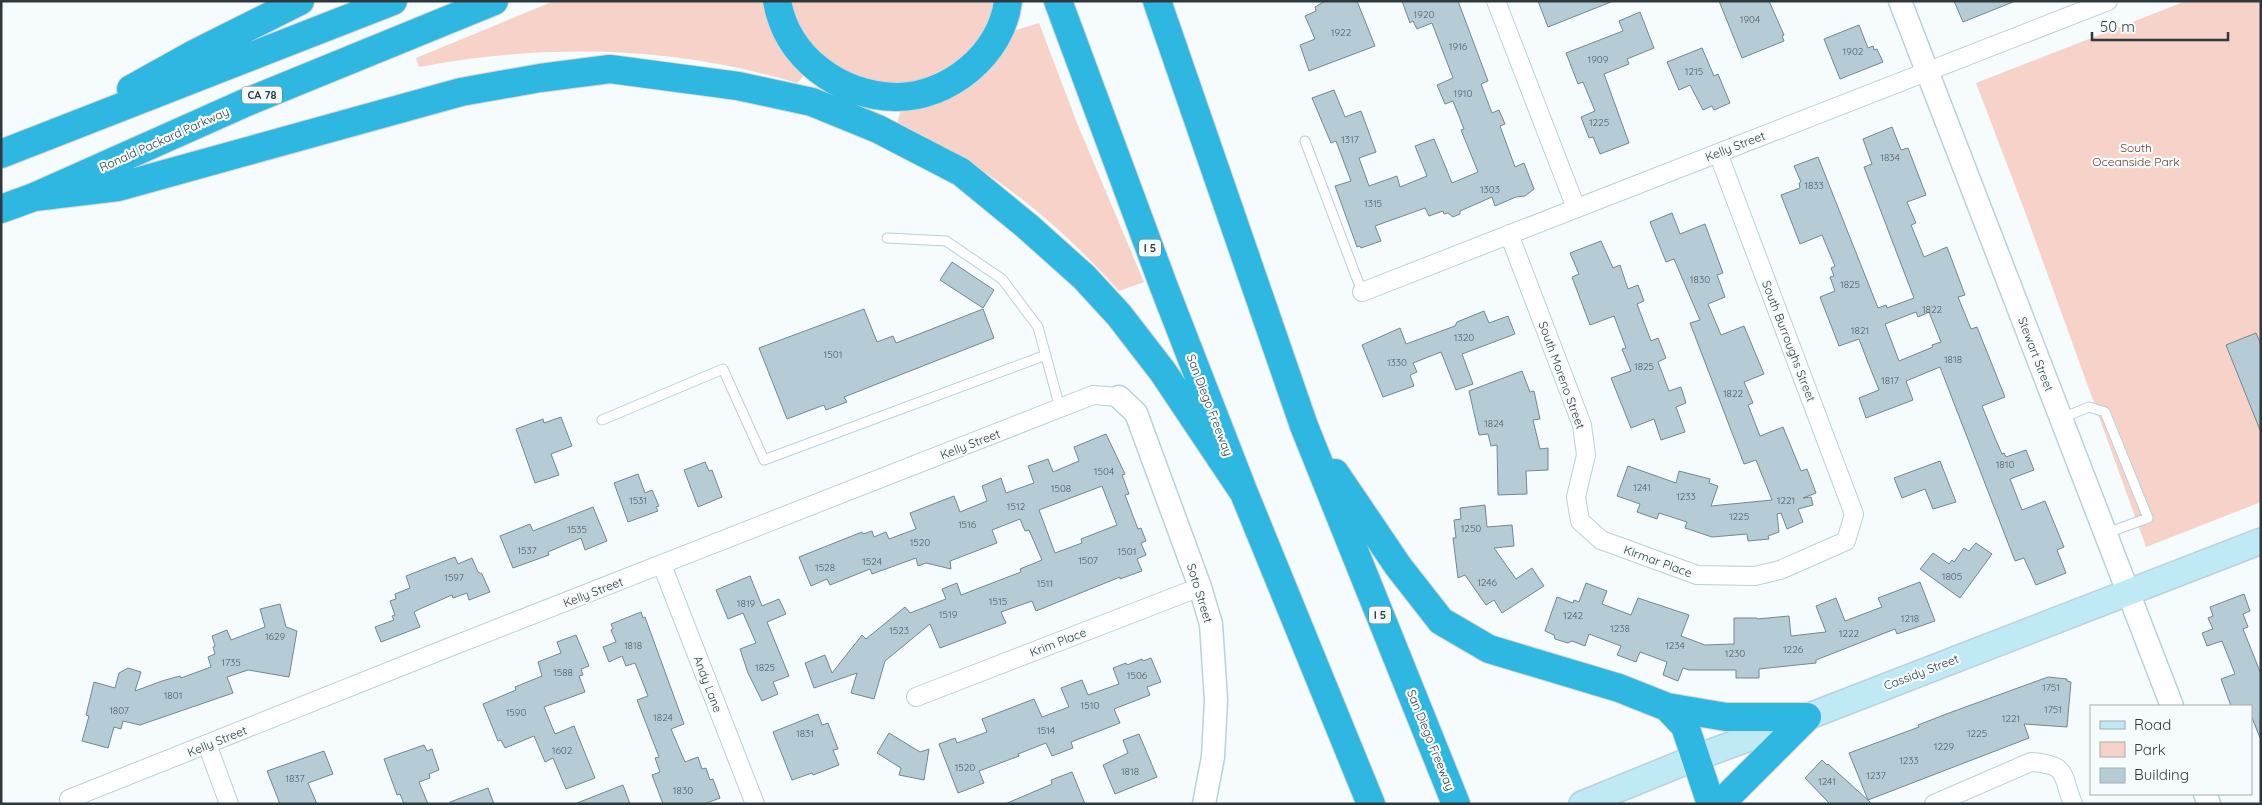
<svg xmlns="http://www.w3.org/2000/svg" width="2262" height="805" font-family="Quicksand,sans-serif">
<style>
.green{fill:#f7d2c9}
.building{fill:#b5ccd6;stroke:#728891;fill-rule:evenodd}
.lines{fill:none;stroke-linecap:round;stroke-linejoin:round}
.service-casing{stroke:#b9d1da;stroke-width:11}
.minor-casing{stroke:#b9d1da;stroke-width:20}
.tertiary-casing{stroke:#b9d1da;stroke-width:25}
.secondary-casing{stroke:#b9d1da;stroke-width:28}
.motorway-casing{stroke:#d5d7d8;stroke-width:30}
.service{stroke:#fff;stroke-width:9}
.minor{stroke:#fff;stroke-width:18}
.tertiary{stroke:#fff;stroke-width:22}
.secondary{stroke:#c0e9f6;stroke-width:25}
.motorway{stroke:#2eb7e1;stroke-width:28}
.labels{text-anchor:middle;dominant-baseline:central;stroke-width:4.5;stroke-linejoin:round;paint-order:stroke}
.number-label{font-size:10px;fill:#505d62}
.shield{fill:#f6fbfd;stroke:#6b7276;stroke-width:1}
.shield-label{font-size:11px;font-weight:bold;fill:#2f383c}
.street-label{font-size:12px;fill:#2f383c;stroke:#f6fbfd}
.park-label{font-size:12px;fill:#6d382c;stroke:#f6fbfd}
</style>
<rect width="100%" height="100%" fill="#f6fbfd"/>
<path class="green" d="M 554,1 L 764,1 L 806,73 L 797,83 C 674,46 545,43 419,67 L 416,58 Z
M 789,1 L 997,1 C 987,44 940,85 894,84 C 880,84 867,79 854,75 C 847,72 839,70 833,66 C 810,51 798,26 789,1 Z
M 2186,1 L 2261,1 L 2261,502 L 2146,547 L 2024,209 L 1976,83 Z
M 1039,23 L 1077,123 L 1144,282 L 1119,291 C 1067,233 1007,181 938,144 C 925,137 912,128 897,124 L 901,109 C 954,108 994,77 1016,30 Z"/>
<path class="building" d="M 1325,1 L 1357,1 L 1375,46 L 1309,71 L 1300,45 L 1315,39 L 1305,16 L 1316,11 L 1315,7 Z
M 1402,1 L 1458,1 L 1488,81 L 1481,84 L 1492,113 L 1499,110 L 1505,124 L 1500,126 L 1515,167 L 1524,163 L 1534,189 L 1525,196 L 1516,197 L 1495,206 L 1492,197 L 1460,211 L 1460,214 L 1453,217 L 1448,213 L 1444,214 L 1443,211 L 1429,216 L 1425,208 L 1375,226 L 1381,241 L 1361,248 L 1360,246 L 1357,247 L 1335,186 L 1351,181 L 1336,141 L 1331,143 L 1312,98 L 1334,90 L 1345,117 L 1361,111 L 1376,152 L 1359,158 L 1369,186 L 1397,176 L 1400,187 L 1427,176 L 1415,146 L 1434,139 L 1452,183 L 1478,172 L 1461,130 L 1464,129 L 1453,101 L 1445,104 L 1437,85 L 1453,78 L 1432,23 L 1417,29 L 1413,21 L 1410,23 Z
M 1538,1 L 1611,1 L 1611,2 L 1548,27 Z
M 1719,1 L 1769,1 L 1784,35 L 1782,36 L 1784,41 L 1742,58 Z
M 1954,1 L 2013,1 L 2013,2 L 1963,22 Z
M 1640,12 L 1654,48 L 1627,59 L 1629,64 L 1604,74 L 1629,143 L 1600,154 L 1593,137 L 1589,138 L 1581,117 L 1595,111 L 1583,82 L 1578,84 L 1566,53 L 1623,31 L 1619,21 Z
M 1859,25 L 1868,48 L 1873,46 L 1874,50 L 1877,49 L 1883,62 L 1840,79 L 1824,39 Z
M 1702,48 L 1714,76 L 1718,74 L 1730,103 L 1714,110 L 1712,106 L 1703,110 L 1690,85 L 1679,90 L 1667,62 Z
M 1892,127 L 1901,150 L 1908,148 L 1926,195 L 1907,202 L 1916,223 L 1911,225 L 1924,257 L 1947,247 L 1965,295 L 1958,297 L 1971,329 L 1977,327 L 2005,397 L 1982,406 L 1995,438 L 2002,454 L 2004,453 L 2006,457 L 2026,450 L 2034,470 L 2010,479 L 2022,510 L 2045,501 L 2064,547 L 2057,550 L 2066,573 L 2036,585 L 2024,558 L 2015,561 L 1940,367 L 1906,381 L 1913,400 L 1866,418 L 1859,398 L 1879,390 L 1867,360 L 1859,339 L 1839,346 L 1820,297 L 1835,291 L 1830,277 L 1834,276 L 1831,268 L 1835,266 L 1822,235 L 1800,244 L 1781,195 L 1800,188 L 1799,183 L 1801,182 L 1794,166 L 1818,157 L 1878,308 L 1886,305 L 1887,308 L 1914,298 L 1864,167 L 1872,164 L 1863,139 ZM 1916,312 L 1918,317 L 1929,312 L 1941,342 L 1932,345 L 1933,347 L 1899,361 L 1885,324 Z
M 1672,213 L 1680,234 L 1705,224 L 1723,273 L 1717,275 L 1725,297 L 1708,304 L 1721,335 L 1744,326 L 1764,374 L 1744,382 L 1753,403 L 1748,405 L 1760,436 L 1783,427 L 1801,471 L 1807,469 L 1816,493 L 1803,498 L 1811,497 L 1813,505 L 1798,509 L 1803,522 L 1787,529 L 1781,513 L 1777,514 L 1779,532 L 1768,536 L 1769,539 L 1748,541 L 1747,534 L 1712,537 L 1685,528 L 1687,522 L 1659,513 L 1657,519 L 1637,512 L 1640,504 L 1617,496 L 1628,466 L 1676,483 L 1679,471 L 1710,479 L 1709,483 L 1718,486 L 1711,506 L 1772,500 L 1756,460 L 1744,464 L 1690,323 L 1700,320 L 1674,259 L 1666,262 L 1650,222 Z
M 1601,241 L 1613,268 L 1620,265 L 1628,289 L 1638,285 L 1644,301 L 1637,304 L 1651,341 L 1658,338 L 1666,358 L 1658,362 L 1669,391 L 1681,387 L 1686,403 L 1676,407 L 1685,432 L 1661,440 L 1654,419 L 1631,428 L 1611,378 L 1631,371 L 1622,349 L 1626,348 L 1614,316 L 1590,325 L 1572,277 L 1579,274 L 1570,253 Z
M 952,262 L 994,290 L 983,308 L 940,280 Z
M 864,309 L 877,342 L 893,336 L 896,343 L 983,309 L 994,338 L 844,397 L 847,402 L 826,410 L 824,405 L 787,419 L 759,348 Z
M 1484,311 L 1489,323 L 1508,316 L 1515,334 L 1462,354 L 1473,384 L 1456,390 L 1441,352 L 1413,363 L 1417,372 L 1410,375 L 1414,386 L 1383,397 L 1362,345 L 1400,328 L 1406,344 L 1455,326 L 1457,322 Z
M 2256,333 L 2261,345 L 2260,430 L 2226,345 Z
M 1522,371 L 1530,392 L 1534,391 L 1540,419 L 1533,420 L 1540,449 L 1548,448 L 1548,470 L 1526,471 L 1527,494 L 1498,495 L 1497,445 L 1491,446 L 1488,434 L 1479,435 L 1469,391 Z
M 561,417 L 572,446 L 551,454 L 559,475 L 535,483 L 516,429 L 543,419 L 544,423 Z
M 1106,434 L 1125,474 L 1122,475 L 1129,494 L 1125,495 L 1138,529 L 1141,528 L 1146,541 L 1141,543 L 1146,555 L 1137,559 L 1142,571 L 1120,579 L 1120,577 L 1036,611 L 1032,601 L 1001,612 L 1006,623 L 940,648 L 930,624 L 885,661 L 874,699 L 851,693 L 857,673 L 814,688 L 805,663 L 825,655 L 832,673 L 862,635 L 866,639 L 905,607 L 910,613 L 946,599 L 942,589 L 957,583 L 961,595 L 1021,572 L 1020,569 L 1042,560 L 1029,530 L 1025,531 L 1020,519 L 992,530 L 997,543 L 950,561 L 951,569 L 926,563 L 918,566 L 916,558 L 872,574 L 870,569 L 830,585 L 827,579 L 811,586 L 799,557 L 862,532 L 863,534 L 872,531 L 874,537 L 886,532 L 889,539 L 916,529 L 910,513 L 954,496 L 960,512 L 987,501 L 982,486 L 1001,478 L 1006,493 L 1034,483 L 1028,466 L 1048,459 L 1053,472 L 1079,461 L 1074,447 ZM 1102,486 L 1117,525 L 1081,539 L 1082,543 L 1055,553 L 1039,510 Z
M 1940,461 L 1956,502 L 1933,509 L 1925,489 L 1902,498 L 1894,478 Z
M 705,462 L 709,471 L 712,470 L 722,497 L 698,507 L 684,470 Z
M 638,474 L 645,493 L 652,490 L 659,506 L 656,507 L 658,511 L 628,522 L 614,483 Z
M 1485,505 L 1487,527 L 1512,525 L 1514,546 L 1494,548 L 1516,579 L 1532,568 L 1544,586 L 1502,613 L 1494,600 L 1486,605 L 1465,575 L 1458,578 L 1453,538 L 1456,538 L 1454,520 L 1461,519 L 1460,508 Z
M 593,507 L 607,541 L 585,550 L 581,538 L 548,552 L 549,555 L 513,568 L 500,536 L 530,524 L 533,531 Z
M 1976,543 L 1992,554 L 1960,598 L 1920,569 L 1933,553 L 1949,564 L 1952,560 L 1954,562 L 1964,548 L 1969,551 Z
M 455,557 L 458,564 L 472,558 L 478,572 L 482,574 L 490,592 L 469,600 L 467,593 L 453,598 L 452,595 L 422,608 L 414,612 L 420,627 L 381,642 L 375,627 L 394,620 L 392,616 L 395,615 L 390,601 L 396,599 L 395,594 L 410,588 L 406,576 Z
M 750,576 L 762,606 L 779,599 L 786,614 L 767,622 L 789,676 L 773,682 L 778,694 L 762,701 L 748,673 L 740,649 L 756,643 L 743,613 L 728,619 L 716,590 Z
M 1920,582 L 1935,621 L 1897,634 L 1895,629 L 1816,660 L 1816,663 L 1759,669 L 1759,678 L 1736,678 L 1736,670 L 1689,670 L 1683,668 L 1678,681 L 1663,675 L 1667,662 L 1640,652 L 1636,662 L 1617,655 L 1621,646 L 1589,634 L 1585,646 L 1572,641 L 1568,643 L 1555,639 L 1554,635 L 1545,631 L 1557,597 L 1573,603 L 1574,600 L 1579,602 L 1586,583 L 1607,591 L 1602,604 L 1631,615 L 1638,598 L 1689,615 L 1681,636 L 1705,645 L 1734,644 L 1734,618 L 1757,618 L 1757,619 L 1789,616 L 1791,636 L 1826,632 L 1816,606 L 1836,598 L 1845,621 L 1882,607 L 1878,598 Z
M 2244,594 L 2250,611 L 2243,614 L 2248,627 L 2243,629 L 2261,674 L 2260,738 L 2251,715 L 2251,706 L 2231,706 L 2221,679 L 2235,674 L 2222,641 L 2207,646 L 2202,633 L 2213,629 L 2208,618 L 2213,616 L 2210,607 Z
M 280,604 L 286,627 L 297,631 L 289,677 L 248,670 L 227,677 L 233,693 L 140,725 L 123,721 L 121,729 L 114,727 L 108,748 L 82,741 L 89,716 L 86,715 L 94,682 L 115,688 L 119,673 L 128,668 L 141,672 L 135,691 L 162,681 L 180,676 L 181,678 L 211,667 L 208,657 L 215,654 L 213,647 L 215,646 L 212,636 L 227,630 L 231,640 L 265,627 L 260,609 Z
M 641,612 L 643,618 L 645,617 L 684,724 L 671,729 L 685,762 L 698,757 L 702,769 L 706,768 L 710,780 L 713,779 L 720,798 L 704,804 L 663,804 L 652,775 L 660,772 L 655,758 L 659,757 L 637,700 L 648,696 L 635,663 L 626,666 L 622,656 L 609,662 L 603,647 L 616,642 L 611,630 L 613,629 L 611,624 Z
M 576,635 L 589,666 L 581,669 L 583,675 L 579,676 L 585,692 L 544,707 L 555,734 L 574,726 L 595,778 L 566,789 L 553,758 L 545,762 L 534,736 L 505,748 L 501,740 L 498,741 L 483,704 L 516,690 L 515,687 L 542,676 L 538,662 L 561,653 L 557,642 Z
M 1151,658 L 1161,682 L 1147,687 L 1150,695 L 1114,709 L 1120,723 L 1071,742 L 1073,748 L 1052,756 L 1046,743 L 1018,754 L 1019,756 L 979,771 L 984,783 L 958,793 L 939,744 L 955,738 L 957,743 L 987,732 L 982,719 L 1034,699 L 1042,717 L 1069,707 L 1061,688 L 1082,680 L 1088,695 L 1119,684 L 1113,668 L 1126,663 L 1127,665 L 1142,659 L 1143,661 Z
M 2048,677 L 2067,679 L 2067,681 L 2071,682 L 2067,727 L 2024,724 L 2029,738 L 1868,800 L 1872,804 L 1830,804 L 1805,778 L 1822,760 L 1827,765 L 1828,764 L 1868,800 L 1849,753 L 1919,727 L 1918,725 L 1949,713 Z
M 818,714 L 822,725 L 828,723 L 838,749 L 833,750 L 839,765 L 813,775 L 812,773 L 792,780 L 773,732 Z
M 889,733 L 920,752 L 929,749 L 924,780 L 899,775 L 901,768 L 877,753 Z
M 1139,734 L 1157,777 L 1115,794 L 1103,765 L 1128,753 L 1123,740 Z
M 424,745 L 427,751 L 432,749 L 439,770 L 429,774 L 430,778 L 419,782 L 428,804 L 404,804 L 400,794 L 397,795 L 384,759 Z
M 324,751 L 333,774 L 308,783 L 317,804 L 280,804 L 267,771 Z
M 1072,772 L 1085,804 L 1005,804 L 1052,784 L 1051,780 Z
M 623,785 L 630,804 L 577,804 L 577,803 Z
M 488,788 L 494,804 L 450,804 L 450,802 Z"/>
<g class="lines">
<g class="service-casing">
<path id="service" d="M 1305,141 L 1362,292
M 887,238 L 946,241 L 1002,279 L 1038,327 L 1060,408
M 2062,418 L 2089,407 L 2105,412 L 2148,518 L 2107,533
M 602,420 L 723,369 L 764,460 L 1046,355"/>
</g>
<g class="minor-casing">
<path id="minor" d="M 1496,1 L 1576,208
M 1509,234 L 1582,425 L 1586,455 L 1576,497 L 1580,521 L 1601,540 L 1697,575 L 1755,576 L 1780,570 L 1846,541 L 1854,514 L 1718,153
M 1362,292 L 2108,1
M 662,565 L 755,804
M 916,697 L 1200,587
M 207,744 L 229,804
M 69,799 L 445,649 L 1093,395 L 1119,397
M 1934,804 L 2031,762 C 2069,765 2061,774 2073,804"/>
</g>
<g class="tertiary-casing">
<path id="tertiary" d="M 1900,1 L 2172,706
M 1119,397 L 1136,413 L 1200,587 L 1211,624 L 1216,700 L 1213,757 L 1204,804
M 2205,794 L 2209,804"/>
</g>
<g class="secondary-casing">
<path id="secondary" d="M 1582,804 L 1695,758 L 1807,717 L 2261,541"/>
</g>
<g class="motorway-casing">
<path id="motorway" d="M 777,1 C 787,58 839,95 895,97 C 948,98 1002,54 1008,1
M 1058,1 L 1164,287 L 1244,493 L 1371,804
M 1157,1 L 1304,426 L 1456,804
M 131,89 L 194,54 L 300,1
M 1,154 L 393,1
M 34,197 L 118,187 L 461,92 L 540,78 L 610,69 L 738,86 L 812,102 L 878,129 L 961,172 L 1027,226 L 1084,277 L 1119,315 L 1163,372 L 1244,493
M 1,209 L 34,197 L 247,102 L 494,1
M 1335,473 L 1398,566 L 1441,621 L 1489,649 L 1619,688 L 1667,707 L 1685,726 L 1711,804
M 1667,707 L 1726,717 L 1807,717
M 1720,804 L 1807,717"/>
</g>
<use href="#service" class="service"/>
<use href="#minor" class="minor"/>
<use href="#tertiary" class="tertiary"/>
<use href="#secondary" class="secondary"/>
<use href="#motorway" class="motorway"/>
</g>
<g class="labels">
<g class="number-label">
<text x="1424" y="14">1920</text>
<text x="1750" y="19">1904</text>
<text x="1341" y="32">1922</text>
<text x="1458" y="46">1916</text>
<text x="1853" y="51">1902</text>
<text x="1598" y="59">1909</text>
<text x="1694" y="71">1215</text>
<text x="1463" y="93">1910</text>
<text x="1599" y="122">1225</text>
<text x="1350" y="139">1317</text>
<text x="1890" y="157">1834</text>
<text x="1814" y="185">1833</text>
<text x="1490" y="189">1303</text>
<text x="1373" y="203">1315</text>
<text x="1700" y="279">1830</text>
<text x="1850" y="284">1825</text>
<text x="1932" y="309">1822</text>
<text x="1860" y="330">1821</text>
<text x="1464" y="337">1320</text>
<text x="833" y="354">1501</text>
<text x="1953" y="359">1818</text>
<text x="1397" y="362">1330</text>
<text x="1644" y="366">1825</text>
<text x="1890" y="380">1817</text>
<text x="1733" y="393">1822</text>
<text x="1494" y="423">1824</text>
<text x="2005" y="464">1810</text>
<text x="1104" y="471">1504</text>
<text x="1642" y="487">1241</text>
<text x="1061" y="488">1508</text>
<text x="1686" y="496">1233</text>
<text x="638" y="500">1531</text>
<text x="1786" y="500">1221</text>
<text x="1016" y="506">1512</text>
<text x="1739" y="516">1225</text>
<text x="967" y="524">1516</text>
<text x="1471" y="528">1250</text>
<text x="577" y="529">1535</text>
<text x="920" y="542">1520</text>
<text x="527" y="550">1537</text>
<text x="1127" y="551">1501</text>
<text x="1088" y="560">1507</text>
<text x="872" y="561">1524</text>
<text x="825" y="567">1528</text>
<text x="1952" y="576">1805</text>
<text x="454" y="577">1597</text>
<text x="1487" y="582">1246</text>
<text x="1045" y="583">1511</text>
<text x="998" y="601">1515</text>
<text x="746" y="603">1819</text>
<text x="948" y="614">1519</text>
<text x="1573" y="615">1242</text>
<text x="1910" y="618">1218</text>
<text x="1620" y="628">1238</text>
<text x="899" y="630">1523</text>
<text x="1849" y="633">1222</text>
<text x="275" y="636">1629</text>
<text x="633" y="645">1818</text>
<text x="1675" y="645">1234</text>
<text x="1793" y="649">1226</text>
<text x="1735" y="653">1230</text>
<text x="231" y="662">1735</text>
<text x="765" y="667">1825</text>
<text x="563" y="672">1588</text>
<text x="1137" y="675">1506</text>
<text x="2051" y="687">1751</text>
<text x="173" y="695">1801</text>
<text x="1090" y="705">1510</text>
<text x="2053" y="709">1751</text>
<text x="119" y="710">1807</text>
<text x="516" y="712">1590</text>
<text x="663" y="717">1824</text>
<text x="2011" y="718">1221</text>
<text x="1046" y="730">1514</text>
<text x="805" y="733">1831</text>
<text x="1977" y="733">1225</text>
<text x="1944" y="746">1229</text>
<text x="562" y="750">1602</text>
<text x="1909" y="760">1233</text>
<text x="965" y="767">1520</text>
<text x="1130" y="771">1818</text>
<text x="1876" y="775">1237</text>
<text x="295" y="778">1837</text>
<text x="1827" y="781">1241</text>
<text x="683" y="790">1830</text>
</g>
<g class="shield">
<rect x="242" y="86.5" width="40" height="17" rx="4"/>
<rect x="1139" y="239.5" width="22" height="17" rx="4"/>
<rect x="1369" y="606.5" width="22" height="17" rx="4"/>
</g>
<g class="shield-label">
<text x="262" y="95">CA 78</text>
<text x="1150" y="248">I 5</text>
<text x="1380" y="615">I 5</text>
</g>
<g class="street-label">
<text transform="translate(164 139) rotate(-24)">Ronald Packard Parkway</text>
<text transform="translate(1735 146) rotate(-21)">Kelly Street</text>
<text transform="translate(1789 341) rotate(69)">South Burroughs Street</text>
<text transform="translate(2036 354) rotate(69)">Stewart Street</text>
<text transform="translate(1562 375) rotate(70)">South Moreno Street</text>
<text transform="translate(1210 405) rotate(69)">San Diego Freeway</text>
<text transform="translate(970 444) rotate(-21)">Kelly Street</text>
<text transform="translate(1658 561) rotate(20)">Kirmar Place</text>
<text transform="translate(593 592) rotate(-21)">Kelly Street</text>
<text transform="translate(1200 593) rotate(73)">Soto Street</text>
<text transform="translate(1058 642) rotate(-21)">Krim Place</text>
<text transform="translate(1921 672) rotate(-21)">Cassidy Street</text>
<text transform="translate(708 684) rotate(69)">Andy Lane</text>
<text transform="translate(1431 740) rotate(68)">San Diego Freeway</text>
<text transform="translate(217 741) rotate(-22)">Kelly Street</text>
</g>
<g class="park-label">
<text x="2136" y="147">South<tspan x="2136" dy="14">Oceanside Park</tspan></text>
</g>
</g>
<rect width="2262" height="805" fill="none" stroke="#2f383c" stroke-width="5"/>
<rect x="2090" y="705" width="162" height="90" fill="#f6fbfd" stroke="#a6adb0"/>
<rect x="2100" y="721" width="25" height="8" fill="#c0e9f6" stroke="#a6adb0"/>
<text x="2134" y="730" font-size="15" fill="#2f383c">Road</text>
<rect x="2100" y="742" width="25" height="15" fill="#f7d2c9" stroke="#a6adb0"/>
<text x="2134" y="755" font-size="15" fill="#2f383c">Park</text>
<rect x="2100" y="768" width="25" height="15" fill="#b5ccd6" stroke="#a6adb0"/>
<text x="2134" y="780" font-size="15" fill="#2f383c">Building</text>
<path d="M2092 32v8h136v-8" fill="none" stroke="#2f383c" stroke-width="2.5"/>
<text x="2100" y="32" font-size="15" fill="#2f383c" stroke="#f6fbfd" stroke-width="4" paint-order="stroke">50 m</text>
</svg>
